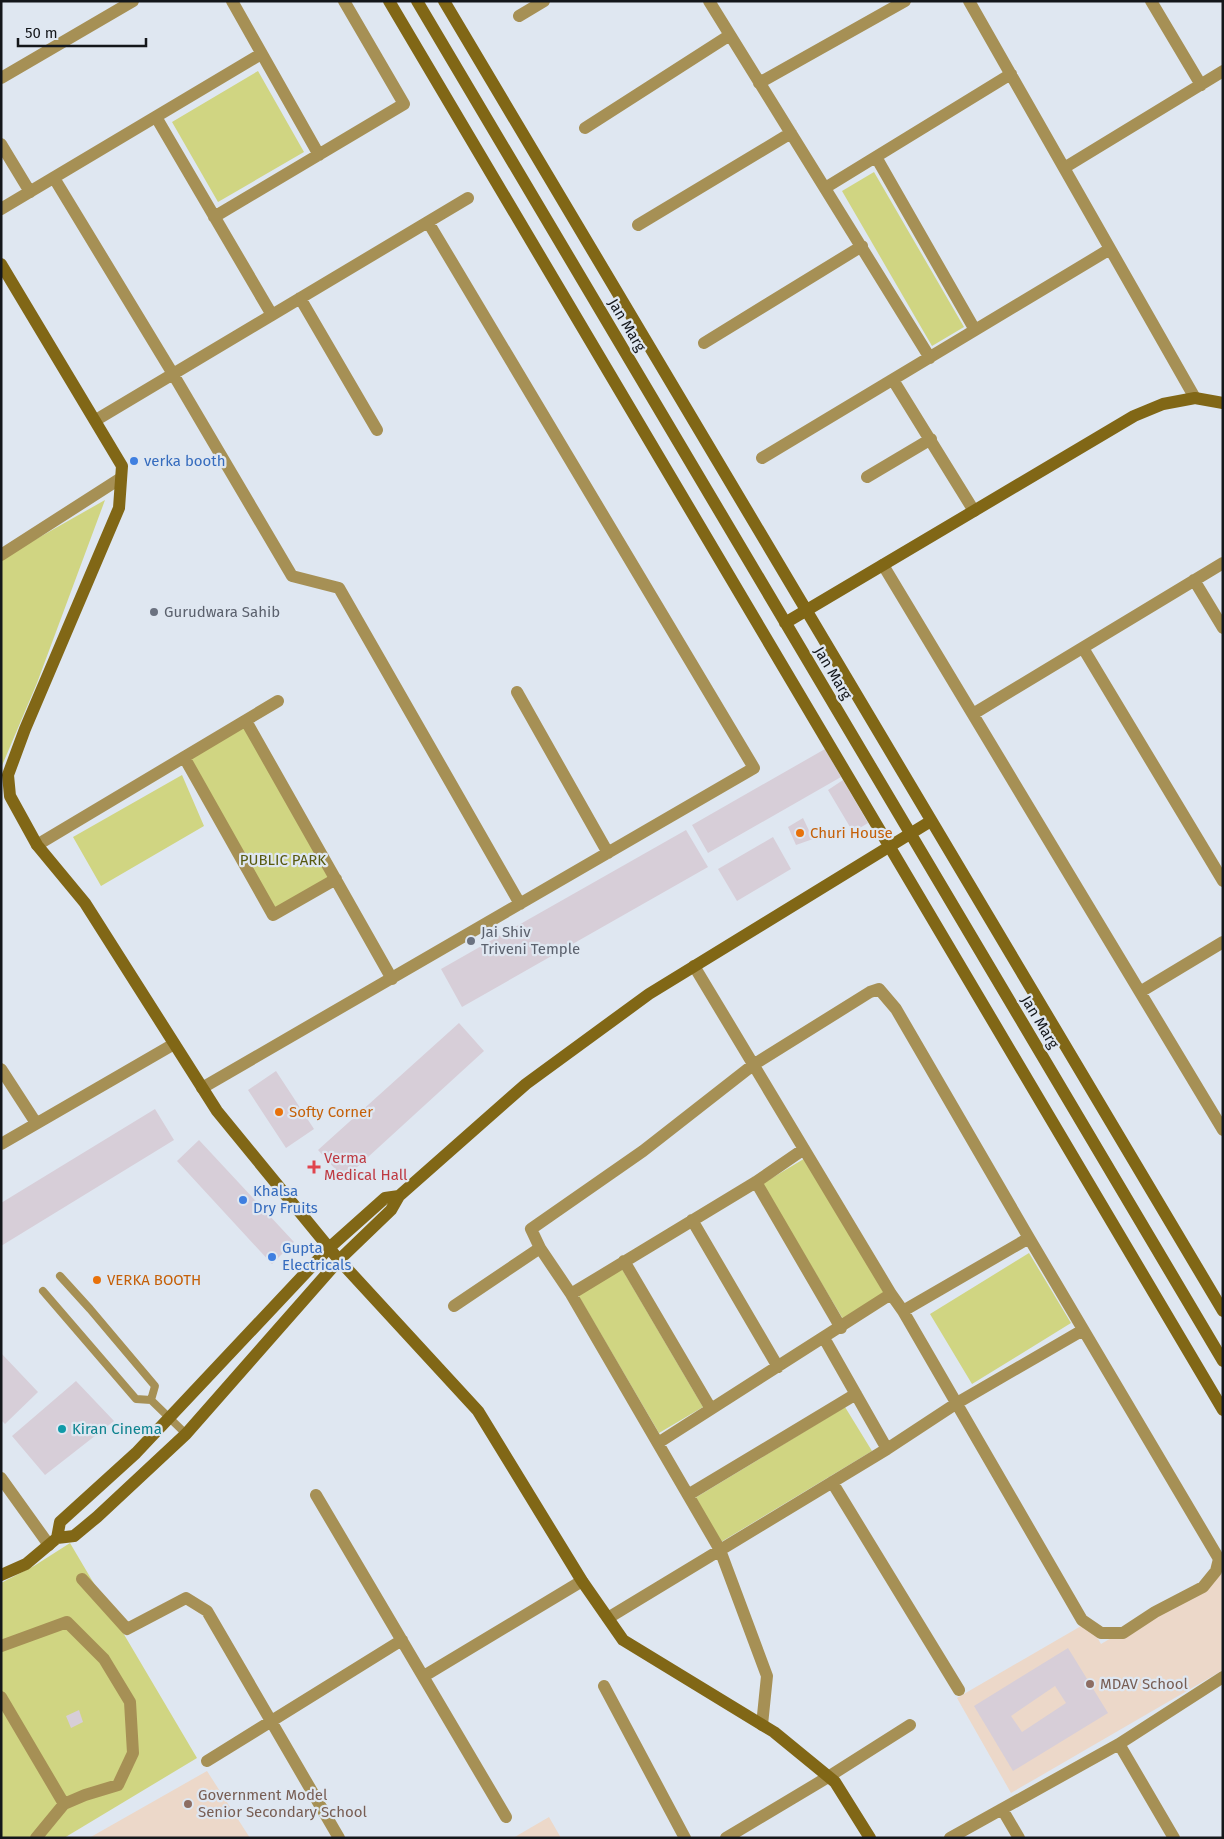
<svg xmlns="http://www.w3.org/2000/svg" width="1224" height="1839" font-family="'Fira Sans',sans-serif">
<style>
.education{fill:#ecd8c9}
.green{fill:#d0d582}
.building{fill:#d7ced8;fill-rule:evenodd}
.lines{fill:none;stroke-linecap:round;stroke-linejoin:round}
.lane{stroke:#a69055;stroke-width:8}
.street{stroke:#a69055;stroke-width:12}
.secondary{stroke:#816716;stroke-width:12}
.shop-dot{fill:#3f7fe0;stroke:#dfe7f1;stroke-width:2}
.worship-dot{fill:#6b7280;stroke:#dfe7f1;stroke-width:2}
.food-dot{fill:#e8710a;stroke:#dfe7f1;stroke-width:2}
.health-dot{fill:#e0444e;stroke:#dfe7f1;stroke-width:2}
.culture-dot{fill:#0f9aa8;stroke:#dfe7f1;stroke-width:2}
.education-dot{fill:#8d6e63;stroke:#dfe7f1;stroke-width:2}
.labels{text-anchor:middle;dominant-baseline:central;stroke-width:4.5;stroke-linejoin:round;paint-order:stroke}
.street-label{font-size:15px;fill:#14171b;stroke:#dfe7f1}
.shop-label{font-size:15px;fill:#366cbe;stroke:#dfe7f1;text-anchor:start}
.worship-label{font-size:15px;fill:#5b616d;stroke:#dfe7f1;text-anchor:start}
.food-label{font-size:15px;fill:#c56008;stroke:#dfe7f1;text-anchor:start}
.park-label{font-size:15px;fill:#585a10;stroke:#dfe7f1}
.health-label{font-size:15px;fill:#be3a42;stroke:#dfe7f1;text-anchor:start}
.culture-label{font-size:15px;fill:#0d838f;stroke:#dfe7f1;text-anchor:start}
.education-label{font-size:15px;fill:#785e54;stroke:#dfe7f1;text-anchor:start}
</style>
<rect width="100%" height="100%" fill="#dfe7f1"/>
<path class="education" d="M 1223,1573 L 1223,1670 L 1011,1793 L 957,1698 L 1088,1622 L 1101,1644 Z
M 207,1771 L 250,1838 L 89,1838 Z
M 549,1817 L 561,1838 L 513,1838 Z"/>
<path class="green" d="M 258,71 L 304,152 L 218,202 L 172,122 Z
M 874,172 L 964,327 L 932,346 L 842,191 Z
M 105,500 L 37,683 L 1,768 L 1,559 Z
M 246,721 L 336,879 L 273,915 L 184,757 Z
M 182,775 L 204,826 L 101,886 L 73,837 Z
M 812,1154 L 893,1289 L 843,1319 L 762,1184 Z
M 1029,1253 L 1071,1323 L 972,1384 L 930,1314 Z
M 622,1269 L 703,1407 L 659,1433 L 578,1295 Z
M 845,1407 L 872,1451 L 721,1542 L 695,1498 Z
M 70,1543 L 197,1758 L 64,1838 L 1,1838 L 1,1583 L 34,1566 Z"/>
<path class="building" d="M 825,749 L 841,777 L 708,853 L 692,825 Z
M 843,780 L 868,823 L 853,832 L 828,790 Z
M 803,818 L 813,839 L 796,845 L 788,827 Z
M 686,830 L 708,867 L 462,1007 L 441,969 Z
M 773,837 L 791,869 L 737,901 L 718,869 Z
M 459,1023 L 484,1051 L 344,1179 L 318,1150 Z
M 276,1071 L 314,1129 L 286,1148 L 248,1090 Z
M 155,1109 L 174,1140 L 1,1246 L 1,1203 Z
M 199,1140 L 294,1242 L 272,1264 L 177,1161 Z
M 1,1353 L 38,1392 L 5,1424 L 1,1420 Z
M 76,1381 L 114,1421 L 45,1475 L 12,1436 Z
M 1068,1648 L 1108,1713 L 1013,1771 L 974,1706 ZM 1055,1686 L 1066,1703 L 1022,1732 L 1011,1716 Z
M 79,1710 L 83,1722 L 71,1728 L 66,1716 Z"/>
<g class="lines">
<path class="lane" d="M 60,1276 L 90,1309 L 155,1386 L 151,1400
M 43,1291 L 136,1399 L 151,1400 L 186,1434"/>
<path class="street" d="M 232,1 L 319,155
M 709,1 L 930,358
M 969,1 L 1195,398
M 1151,1 L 1201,85
M 519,16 L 544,1
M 1,78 L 133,1
M 759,83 L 905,1
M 156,117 L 272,315
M 585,128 L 730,35
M 1,144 L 30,192
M 876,157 L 975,330
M 1064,168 L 1223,71
M 54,178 L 173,374 L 292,576 L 339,588 L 520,904
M 825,188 L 1011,74
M 1,209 L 261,54
M 214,217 L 404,104 L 344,1
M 638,225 L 791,133
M 300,298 L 377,430
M 704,343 L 862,246
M 893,380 L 974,511
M 96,420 L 468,198
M 762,458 L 1110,249
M 867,477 L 931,439
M 1,555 L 121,478
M 883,565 L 1223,1130
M 1194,580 L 1223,628
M 1083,648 L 1223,881
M 517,692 L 608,853
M 973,714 L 1223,563
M 246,721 L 392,979
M 184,757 L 273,915 L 336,879
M 37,845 L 278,701
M 1140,992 L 1223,942
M 1,1069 L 36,1123
M 202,1088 L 754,768 L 428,222
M 1,1144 L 174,1044
M 756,1182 L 841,1328
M 692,1220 L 778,1367
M 540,1248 L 571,1294 L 720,1550 L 767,1676 L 762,1725
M 624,1261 L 711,1409
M 571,1294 L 756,1182 L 804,1149
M 454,1306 L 540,1248 L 531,1229 L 643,1151 L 753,1065 L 870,992 L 879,989 L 896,1009 L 1029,1238 L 1219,1559 L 1216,1571 L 1203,1587 L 1155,1612 L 1123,1633 L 1101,1633 L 1082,1620 L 903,1311 L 891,1294 L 765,1084 L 694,966
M 903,1311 L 1029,1238
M 824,1338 L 887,1449
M 658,1443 L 891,1294
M 1,1478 L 49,1545
M 832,1482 L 959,1690
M 316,1495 L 506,1817
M 688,1495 L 856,1394
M 82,1579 L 127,1629 L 186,1598 L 207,1611 L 339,1838
M 608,1618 L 887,1449 L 957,1403 L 1083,1330
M 1,1646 L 67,1622 L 104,1659 L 130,1702 L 133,1753 L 118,1785 L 85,1795 L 64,1804 L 36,1838
M 424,1676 L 582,1581
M 604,1686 L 685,1838
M 1,1697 L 64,1804
M 1119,1744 L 1174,1838
M 207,1761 L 402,1640
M 1002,1809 L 1019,1838
M 726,1838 L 828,1777 L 910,1725
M 950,1838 L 1119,1744 L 1223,1677"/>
<path class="secondary" d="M 389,1 L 1223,1410
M 417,1 L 1223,1361
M 444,1 L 1223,1311
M 1,264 L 122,466 L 119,508 L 25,729 L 8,775 L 10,796 L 37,845 L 85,903 L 217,1111 L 339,1260 L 478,1411 L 582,1581 L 623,1640 L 774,1732 L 835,1782 L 870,1838
M 785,623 L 1134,416 L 1163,404 L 1195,398 L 1223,403
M 57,1538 L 60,1522 L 136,1453 L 329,1248 L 385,1198 L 399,1196
M 1,1575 L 26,1564 L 57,1538 L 74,1536 L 97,1517 L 186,1434 L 339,1260 L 391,1210 L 399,1196 L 526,1084 L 649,994 L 931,821"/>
</g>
<g class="shop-dot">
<circle cx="134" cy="461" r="5"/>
<circle cx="243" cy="1200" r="5"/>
<circle cx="272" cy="1257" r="5"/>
</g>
<g class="worship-dot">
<circle cx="154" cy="612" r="5"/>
<circle cx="471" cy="941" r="5"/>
</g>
<g class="food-dot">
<circle cx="800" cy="833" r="5"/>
<circle cx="279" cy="1112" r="5"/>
<circle cx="97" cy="1280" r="5"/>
</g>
<path class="health-dot" d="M311.5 1159.5h5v5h5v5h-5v5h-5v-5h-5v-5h5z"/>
<circle class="culture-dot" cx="62" cy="1429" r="5"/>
<g class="education-dot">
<circle cx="1090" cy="1684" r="5"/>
<circle cx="188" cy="1804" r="5"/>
</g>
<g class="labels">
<g class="street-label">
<text transform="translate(627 325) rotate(59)">Jan Marg</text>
<text transform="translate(833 673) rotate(59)">Jan Marg</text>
<text transform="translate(1040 1022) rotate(59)">Jan Marg</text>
</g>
<g class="shop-label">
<text x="144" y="461">verka booth</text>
<text x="253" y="1191">Khalsa<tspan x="253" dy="17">Dry Fruits</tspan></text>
<text x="282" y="1248">Gupta<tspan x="282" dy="17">Electricals</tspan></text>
</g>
<g class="worship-label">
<text x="164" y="612">Gurudwara Sahib</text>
<text x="481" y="932">Jai Shiv<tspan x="481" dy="17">Triveni Temple</tspan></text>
</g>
<g class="food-label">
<text x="810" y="833">Churi House</text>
<text x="289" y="1112">Softy Corner</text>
<text x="107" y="1280">VERKA BOOTH</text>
</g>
<g class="park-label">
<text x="283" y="860">PUBLIC PARK</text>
</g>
<g class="health-label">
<text x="324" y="1158">Verma<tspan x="324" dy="17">Medical Hall</tspan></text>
</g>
<g class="culture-label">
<text x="72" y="1429">Kiran Cinema</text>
</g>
<g class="education-label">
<text x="1100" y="1684">MDAV School</text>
<text x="198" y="1795">Government Model<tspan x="198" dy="17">Senior Secondary School</tspan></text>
</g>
</g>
<rect width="1224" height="1839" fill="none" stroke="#14171b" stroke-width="5"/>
<path d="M18 38v8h128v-8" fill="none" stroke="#14171b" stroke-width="2.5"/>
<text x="25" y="38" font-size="15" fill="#14171b" stroke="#dfe7f1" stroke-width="4" paint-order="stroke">50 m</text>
</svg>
